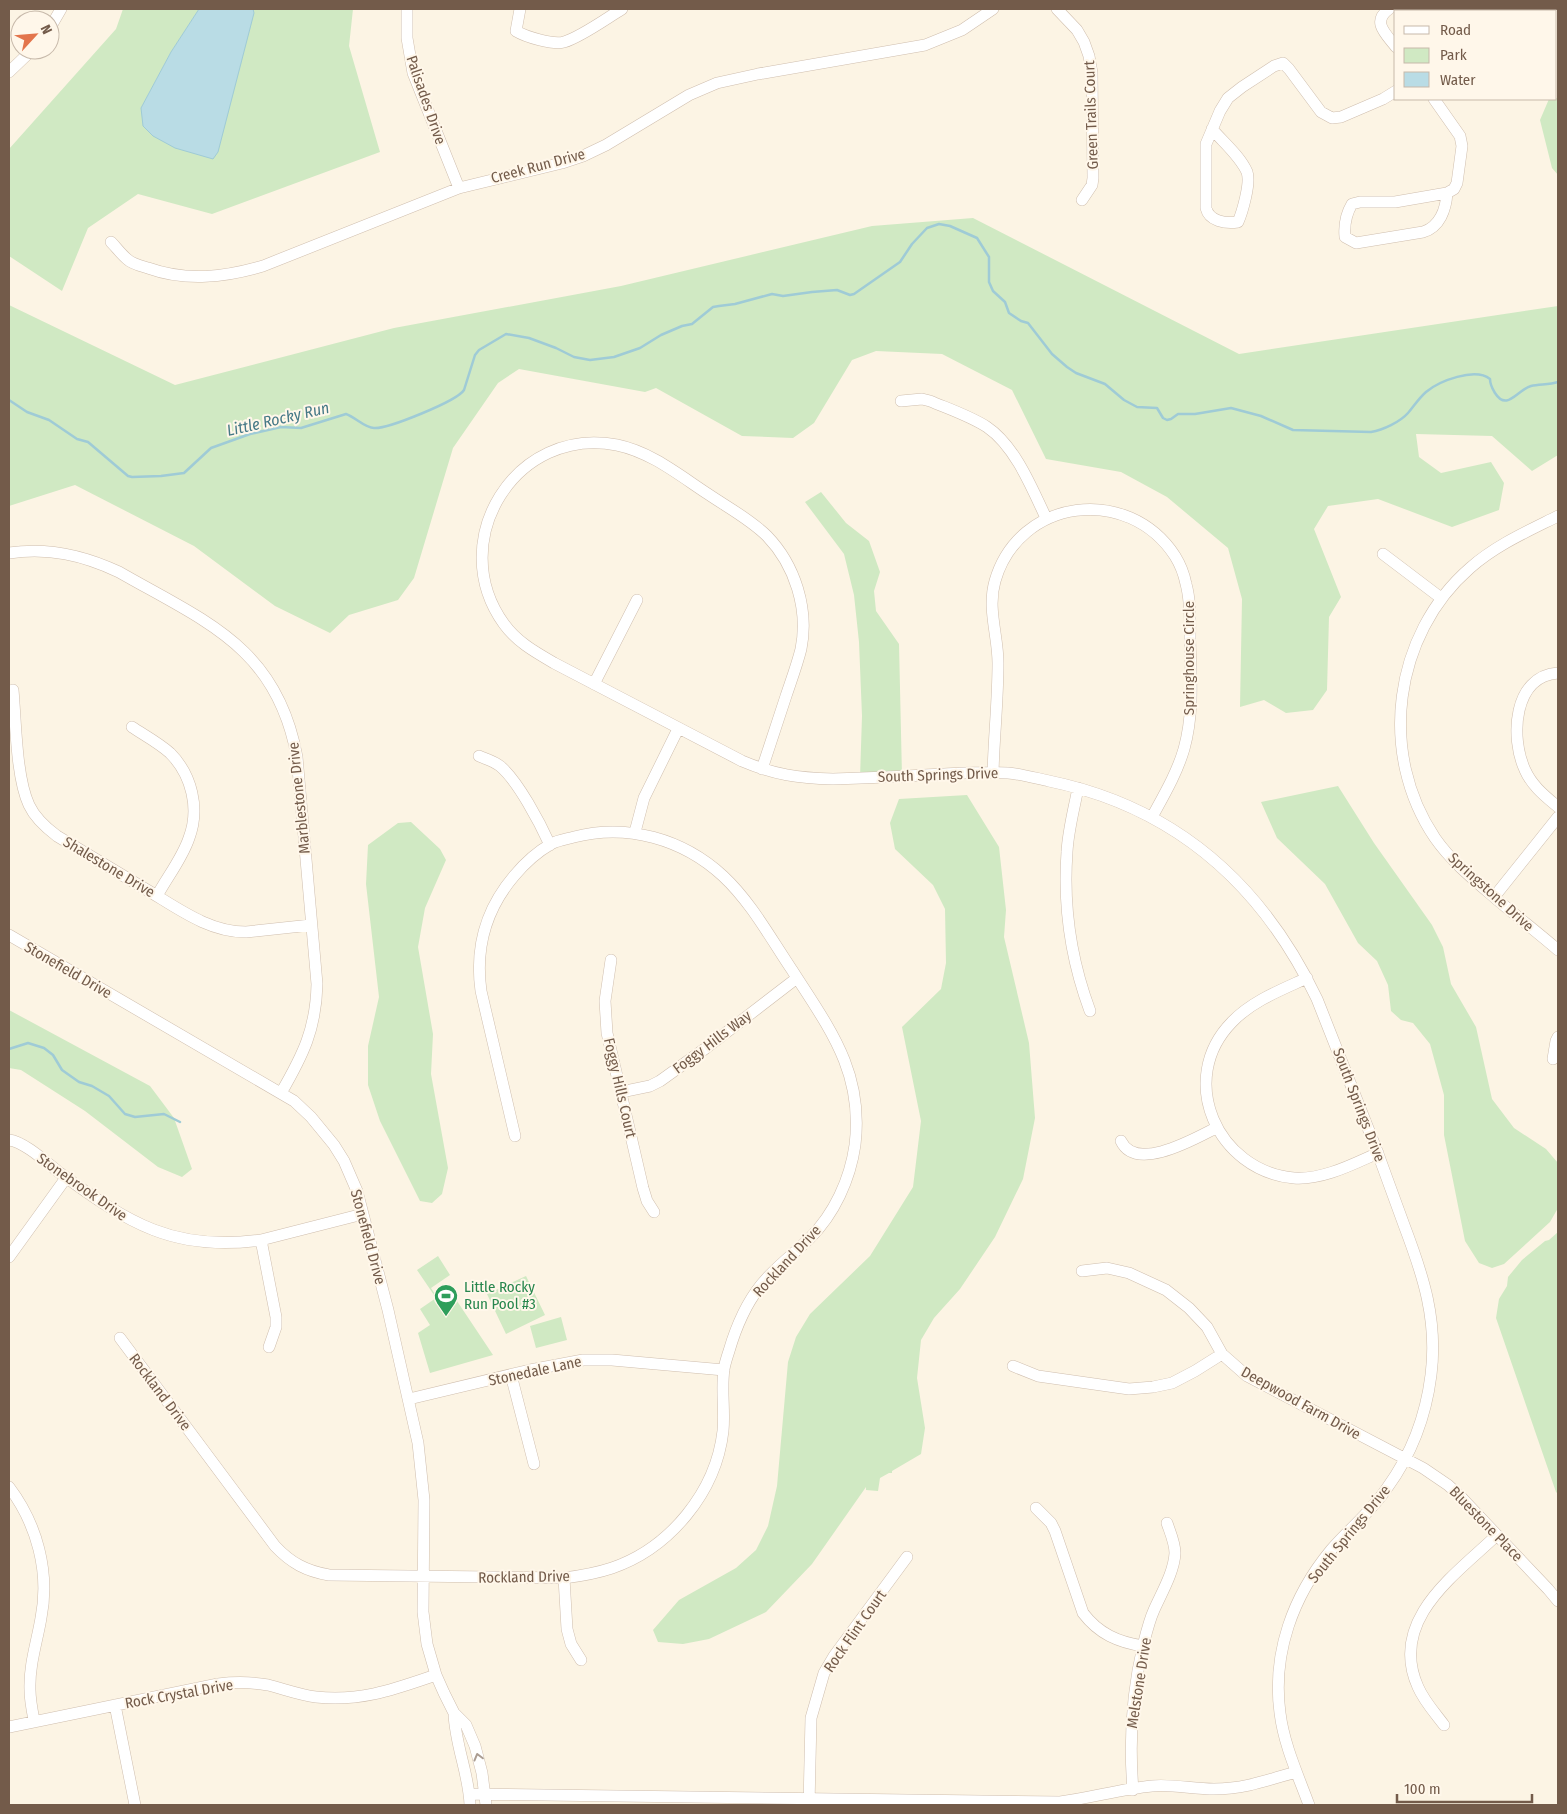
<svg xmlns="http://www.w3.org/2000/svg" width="1567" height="1814" font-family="'Fira Sans Condensed',sans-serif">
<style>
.green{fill:#d0e9c3}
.water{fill:#b9dce5;stroke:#9fcbd6}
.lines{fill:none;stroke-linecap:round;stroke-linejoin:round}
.stream{stroke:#9fcbd6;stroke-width:2.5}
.minor-casing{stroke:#cfbeae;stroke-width:12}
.minor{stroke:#fff;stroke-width:11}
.oneway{stroke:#ab9d92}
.labels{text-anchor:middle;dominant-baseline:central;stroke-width:4;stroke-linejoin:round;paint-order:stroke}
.street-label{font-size:15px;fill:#735b4a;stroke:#fff7ea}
.leisure-label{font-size:15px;fill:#27864d;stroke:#fff7ea;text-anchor:start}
.water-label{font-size:16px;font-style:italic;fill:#457886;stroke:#fff7ea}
</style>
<rect width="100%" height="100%" fill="#fcf4e4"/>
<path class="green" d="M 123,9 L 199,9 L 171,52 L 141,108 L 254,13 L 253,9 L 353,9 L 349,46 L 380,152 L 212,214 L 138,194 L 88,228 L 62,291 L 9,256 L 9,149 L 116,29 Z
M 1558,98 L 1558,175 L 1552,168 L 1540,120 L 1549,99 Z
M 973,218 L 1239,354 L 1558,306 L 1558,455 L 1532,471 L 1492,436 L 1416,434 L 1419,457 L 1441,473 L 1491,462 L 1504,483 L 1499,510 L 1452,527 L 1378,499 L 1328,506 L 1314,529 L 1341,597 L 1329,617 L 1327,690 L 1313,710 L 1286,713 L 1264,700 L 1240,707 L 1242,599 L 1228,548 L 1167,497 L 1121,472 L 1046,459 L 1012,390 L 942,354 L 876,351 L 852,360 L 814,423 L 793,438 L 742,436 L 656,388 L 645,392 L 519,369 L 498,383 L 453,448 L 414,578 L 398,600 L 349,615 L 330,633 L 275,606 L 194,546 L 75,485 L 9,506 L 9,305 L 175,385 L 394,328 L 621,286 L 872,226 Z
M 821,492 L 846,523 L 869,541 L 880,572 L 874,591 L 876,611 L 899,644 L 902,776 L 860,778 L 862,716 L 859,642 L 854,595 L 844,554 L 805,502 Z
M 1338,786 L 1374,843 L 1432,925 L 1443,947 L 1451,984 L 1476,1027 L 1492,1099 L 1514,1128 L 1546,1149 L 1558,1163 L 1558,1208 L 1550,1222 L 1504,1264 L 1492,1268 L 1479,1263 L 1465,1241 L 1444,1135 L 1444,1095 L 1430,1044 L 1413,1023 L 1401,1020 L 1391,1011 L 1388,985 L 1377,961 L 1358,943 L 1325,884 L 1277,838 L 1261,802 Z
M 967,795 L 999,847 L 1006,910 L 1004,937 L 1029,1043 L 1035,1118 L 1023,1179 L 995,1237 L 960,1289 L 934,1318 L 921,1340 L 917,1378 L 925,1428 L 921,1454 L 892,1471 L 892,1473 L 889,1473 L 880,1478 L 878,1491 L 866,1490 L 866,1487 L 812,1564 L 766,1612 L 709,1639 L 683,1644 L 658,1642 L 653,1630 L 679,1600 L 736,1568 L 756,1550 L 768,1526 L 777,1486 L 788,1362 L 796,1337 L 810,1314 L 870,1256 L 913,1187 L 921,1121 L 902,1027 L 941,989 L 946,963 L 945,909 L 933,885 L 895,849 L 890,823 L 899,799 Z
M 411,822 L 440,849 L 446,860 L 425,908 L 418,947 L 433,1034 L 431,1074 L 448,1168 L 442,1194 L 432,1203 L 420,1201 L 380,1121 L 368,1085 L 368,1046 L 379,997 L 366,884 L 368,845 L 398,823 Z
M 9,1010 L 150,1086 L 174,1118 L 192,1169 L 182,1177 L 158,1167 L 85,1111 L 21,1070 L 9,1068 Z
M 1558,1232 L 1558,1494 L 1556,1492 L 1496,1318 L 1499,1299 L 1507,1286 L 1508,1277 L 1522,1260 L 1545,1241 L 1549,1240 Z
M 438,1256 L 450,1275 L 431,1288 L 438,1299 L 442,1296 L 447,1303 L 455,1298 L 493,1355 L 430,1373 L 418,1333 L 430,1325 L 420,1309 L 436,1298 L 417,1270 Z
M 526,1276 L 545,1315 L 506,1334 L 487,1294 Z
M 561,1317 L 567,1340 L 536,1348 L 530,1326 Z"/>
<path class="water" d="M 199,9 L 253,9 L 254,13 L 218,152 L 213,159 L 175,148 L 153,136 L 143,126 L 141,108 L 171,52 Z"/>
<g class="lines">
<path class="stream" d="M 9,400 L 27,412 L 49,420 L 77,439 L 88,442 L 128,476 L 132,477 L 161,476 L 184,473 L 211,448 L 250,434 L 281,427 L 301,428 L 346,414 C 355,417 365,428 374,428 C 388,429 457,401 464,390 L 475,355 L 479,350 L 506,334 L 529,338 L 556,348 L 574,357 L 590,360 L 614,357 L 640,348 L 661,335 L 682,326 L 692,324 L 713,307 L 719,306 L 735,304 L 772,294 L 783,296 L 812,292 L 837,290 L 850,295 L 854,294 L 900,262 L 912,244 L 927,228 L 939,224 L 950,226 L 977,238 L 989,257 L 989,282 L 993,291 L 1005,302 L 1009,313 L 1021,321 L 1028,323 L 1052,354 L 1067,367 L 1076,373 L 1105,384 L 1124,400 L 1137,407 L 1157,408 L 1163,418 L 1167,420 L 1171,419 L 1178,414 L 1195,414 L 1231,408 L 1261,416 L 1293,430 L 1371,432 C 1383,430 1400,422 1408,413 C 1414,406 1419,398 1426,392 C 1439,381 1475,367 1490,379 C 1490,385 1492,388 1495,393 C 1507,412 1517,390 1531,386 C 1540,384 1549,385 1558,382
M 9,1049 L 28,1043 L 44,1048 L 53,1055 L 62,1070 L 79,1082 L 92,1086 L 109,1096 L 125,1114 L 135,1117 L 164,1114 L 180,1122"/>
<g class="minor-casing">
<path id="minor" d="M 407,9 L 407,38 L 413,73 L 459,188
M 520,9 L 516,31 C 526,37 553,45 564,42 C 581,37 607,18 622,9
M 1057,9 L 1077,30 L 1084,42 L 1089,56 L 1092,73 L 1093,178 L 1092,185 L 1082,200
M 1389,9 C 1371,22 1386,34 1396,47
M 1471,11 L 1472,9
M 50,28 L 61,9
M 9,72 L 32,50
M 1434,99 L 1460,136 L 1462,146 L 1457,183 L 1454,189 L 1447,193 L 1395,202 L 1360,202 L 1352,204 C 1346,214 1344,226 1345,237 L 1356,243 L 1423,232 C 1440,227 1446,209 1447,193
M 1212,129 C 1223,142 1240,156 1247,172 C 1251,183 1242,213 1238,222 C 1225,224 1209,221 1206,208 L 1206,144 L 1220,111 L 1228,98 L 1242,87 L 1274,66 L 1283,63 L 1289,69 L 1321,112 L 1332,118 L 1341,117 L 1383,99 L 1396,91
M 111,242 C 116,247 121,254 127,259 C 132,264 141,266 148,268 C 187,282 225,277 263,266 L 459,188 L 562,163 L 583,156 L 606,145 L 689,95 L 717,83 L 758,74 L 925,45 L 962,30 L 993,9
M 901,401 L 922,399 L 930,401 C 949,409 970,416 987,427 C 1015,446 1032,488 1046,518
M 1558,516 C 1528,531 1496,545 1470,568 C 1393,635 1378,754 1435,838 C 1451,861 1473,879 1494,897 C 1515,915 1537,932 1558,950
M 9,553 C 48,547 83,555 119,572 C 206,622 277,647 297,757 L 317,984 C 316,1029 303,1055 281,1093
M 1383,554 L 1441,598
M 1558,673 C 1513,676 1510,738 1525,770 C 1532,786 1545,796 1558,807
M 594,684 L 637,600
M 13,690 C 16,722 16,777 29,805 C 35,818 45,827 57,836 C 85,853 114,870 142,887 C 175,906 207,932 246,932 L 311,925
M 132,727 C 144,735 159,743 170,753 C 192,775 200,809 189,838 C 182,859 167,877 157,896
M 479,756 C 486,759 494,761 500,766 C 518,781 540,823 550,845
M 762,769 C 770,745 778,721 786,696 C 791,681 797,665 801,649 C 809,609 795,565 767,536 C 750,519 727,507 708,494 C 679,475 651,452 617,445 C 516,425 444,541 504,624 C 517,642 535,652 554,663 L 742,761 C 775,775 798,778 833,779 C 864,778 894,777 924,775 C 952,774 980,771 1008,773 C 1021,774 1035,778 1049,781 C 1175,807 1262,884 1317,999 C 1337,1050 1357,1100 1377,1151 C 1386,1175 1395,1200 1404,1225 C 1423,1275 1438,1320 1431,1375 C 1426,1415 1411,1455 1387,1488 C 1371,1512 1349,1529 1331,1550 C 1293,1596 1272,1653 1280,1713 C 1284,1745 1298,1775 1309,1805
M 993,773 C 994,736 998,700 998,663 C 998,635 987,609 995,581 C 1019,498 1128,484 1175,556 C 1180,564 1184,574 1186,584 C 1191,602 1190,622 1190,640 C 1191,677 1194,713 1184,749 C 1177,773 1164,795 1152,817
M 1078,788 C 1074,809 1068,831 1067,852 C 1063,907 1071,960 1090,1011
M 635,832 L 644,798 L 678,729
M 1494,897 L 1558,817
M 9,935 L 294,1101 L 311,1117 L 334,1145 L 344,1161 L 357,1191 L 388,1310 L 418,1443 L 424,1500 L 423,1612 L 427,1644 L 436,1675 L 444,1693 L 454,1713 L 466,1725 L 475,1746 L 482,1773 L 486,1805
M 611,960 L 605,1001 L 607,1033 L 643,1188 L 647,1201 L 654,1212
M 1307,978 C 1281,990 1252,1001 1232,1022 C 1176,1079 1217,1171 1294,1178 C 1323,1180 1353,1164 1378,1153
M 1553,1059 L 1556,1041 L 1558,1037
M 621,1092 L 650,1086 L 660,1081 L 706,1048 L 797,978
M 9,1140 C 25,1142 47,1163 60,1173 C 128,1223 174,1252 261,1240 L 363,1214
M 1121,1141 C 1136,1173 1196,1138 1216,1128
M 261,1240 L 276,1317 L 276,1327 L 269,1347
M 9,1257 L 66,1178
M 1082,1271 L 1107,1268 L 1129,1273 L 1166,1290 L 1189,1308 L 1207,1327 L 1222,1354 L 1247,1376 L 1423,1468 L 1448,1485 L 1459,1495 L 1548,1589 L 1558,1601
M 120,1338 L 275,1546 C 291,1563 306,1571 329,1575 L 564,1578 C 580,1576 597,1573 612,1568 C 670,1548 716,1492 723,1431 C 725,1411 721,1389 724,1369 C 725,1363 727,1357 729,1351 C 736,1327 745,1305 761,1285 C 775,1267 794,1254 810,1238 C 834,1214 850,1180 855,1145 C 864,1072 829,1028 792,970 C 771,939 751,902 723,876 C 683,839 627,823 574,837 C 567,839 558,840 551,844 C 537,852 524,864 514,876 C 486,909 475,948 481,991 L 515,1136
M 1013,1366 L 1038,1376 L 1129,1389 L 1153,1387 L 1172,1383 L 1195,1371 L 1222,1354
M 511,1375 L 534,1464
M 409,1399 L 530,1370 L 583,1360 L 612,1360 L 724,1370
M 9,1487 C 37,1524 50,1572 41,1618 C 37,1642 29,1665 30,1690 C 30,1700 32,1710 34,1720
M 1036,1508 L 1051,1523 L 1055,1531 L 1083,1613 C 1099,1634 1118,1642 1143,1646
M 564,1578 L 567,1629 L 571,1644 L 581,1660
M 115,1705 L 135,1805
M 454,1713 C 455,1745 469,1774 470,1805
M 1444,1725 C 1435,1713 1424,1701 1418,1687 C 1388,1620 1455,1575 1497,1535
M 9,1727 L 218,1684 C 234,1682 251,1682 268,1685 C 284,1689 300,1695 316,1697 C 361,1702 395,1689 436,1675
M 1133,1790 C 1129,1742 1132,1693 1143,1646 C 1146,1634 1149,1621 1154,1610 C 1162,1592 1174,1572 1175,1553 C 1175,1543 1170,1532 1167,1523
M 470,1794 L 1060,1802 C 1091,1798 1121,1789 1152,1786 C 1172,1784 1193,1789 1214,1789 C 1244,1789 1268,1780 1296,1772
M 809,1805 L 811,1718 L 824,1673 L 834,1656 L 907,1557"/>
</g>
<use href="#minor" class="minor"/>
</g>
<defs><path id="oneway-chevron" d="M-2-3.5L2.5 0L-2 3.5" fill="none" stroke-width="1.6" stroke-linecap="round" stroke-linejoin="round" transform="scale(1.25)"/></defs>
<use class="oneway" href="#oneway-chevron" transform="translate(478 1757) rotate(-105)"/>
<defs>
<g id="stadium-pin" transform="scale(1.25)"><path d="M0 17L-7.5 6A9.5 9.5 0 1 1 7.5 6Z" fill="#2e9e5b" stroke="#fff7ea"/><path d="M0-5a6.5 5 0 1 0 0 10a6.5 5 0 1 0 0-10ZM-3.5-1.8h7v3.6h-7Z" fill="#fff"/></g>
</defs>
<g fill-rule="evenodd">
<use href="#stadium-pin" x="446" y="1296"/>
</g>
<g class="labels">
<g class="street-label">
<text transform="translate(426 100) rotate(71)">Palisades Drive</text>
<text transform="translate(1091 115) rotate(-92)">Green Trails Court</text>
<text transform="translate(538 166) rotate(-15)">Creek Run Drive</text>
<text transform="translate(1189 658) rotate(-90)">Springhouse Circle</text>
<text transform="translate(938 775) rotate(-2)">South Springs Drive</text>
<text transform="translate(299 798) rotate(-96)">Marblestone Drive</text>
<text transform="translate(109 867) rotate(31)">Shalestone Drive</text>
<text transform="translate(1491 892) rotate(42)">Springstone Drive</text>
<text transform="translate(68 970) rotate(30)">Stonefield Drive</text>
<text transform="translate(712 1042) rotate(-37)">Foggy Hills Way</text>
<text transform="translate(620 1088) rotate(77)">Foggy Hills Court</text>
<text transform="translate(1359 1105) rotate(69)">South Springs Drive</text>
<text transform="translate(82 1187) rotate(35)">Stonebrook Drive</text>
<text transform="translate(368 1237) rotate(75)">Stonefield Drive</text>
<text transform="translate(787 1261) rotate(-47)">Rockland Drive</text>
<text transform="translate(535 1371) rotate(-12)">Stonedale Lane</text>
<text transform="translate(160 1392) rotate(53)">Rockland Drive</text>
<text transform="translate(1301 1403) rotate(29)">Deepwood Farm Drive</text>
<text transform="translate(1486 1524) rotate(46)">Bluestone Place</text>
<text transform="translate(1349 1534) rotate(-51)">South Springs Drive</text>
<text transform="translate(524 1577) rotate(-1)">Rockland Drive</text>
<text transform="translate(855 1631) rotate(-55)">Rock Flint Court</text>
<text transform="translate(1139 1683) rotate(-81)">Melstone Drive</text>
<text transform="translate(179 1694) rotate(-10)">Rock Crystal Drive</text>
</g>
<g class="leisure-label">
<text x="464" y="1287">Little Rocky<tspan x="464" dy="17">Run Pool #3</tspan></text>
</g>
<g class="water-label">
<text transform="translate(278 419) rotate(-13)">Little Rocky Run</text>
</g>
</g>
<rect width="1567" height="1814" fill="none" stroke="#735b4a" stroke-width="20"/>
<rect x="1394" y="10" width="162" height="90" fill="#fff7ea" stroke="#c7b9aa"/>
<rect x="1404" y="26" width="25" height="8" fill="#ffffff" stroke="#c7b9aa"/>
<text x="1440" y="35" font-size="15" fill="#735b4a">Road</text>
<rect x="1404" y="48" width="25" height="15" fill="#d0e9c3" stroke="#c7b9aa"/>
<text x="1440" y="60" font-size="15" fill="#735b4a">Park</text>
<rect x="1404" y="72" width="25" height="15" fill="#b9dce5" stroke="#c7b9aa"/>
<text x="1440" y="85" font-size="15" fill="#735b4a">Water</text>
<g transform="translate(35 35) rotate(64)"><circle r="24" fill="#fff7ea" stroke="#c7b9aa"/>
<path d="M0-4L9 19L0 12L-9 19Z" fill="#e3754c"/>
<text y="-8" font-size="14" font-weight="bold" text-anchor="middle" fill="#735b4a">N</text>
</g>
<path d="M1397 1794v8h135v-8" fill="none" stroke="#735b4a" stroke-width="2.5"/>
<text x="1404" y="1794" font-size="15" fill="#735b4a" stroke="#fff7ea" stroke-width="4" paint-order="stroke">100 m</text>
</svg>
